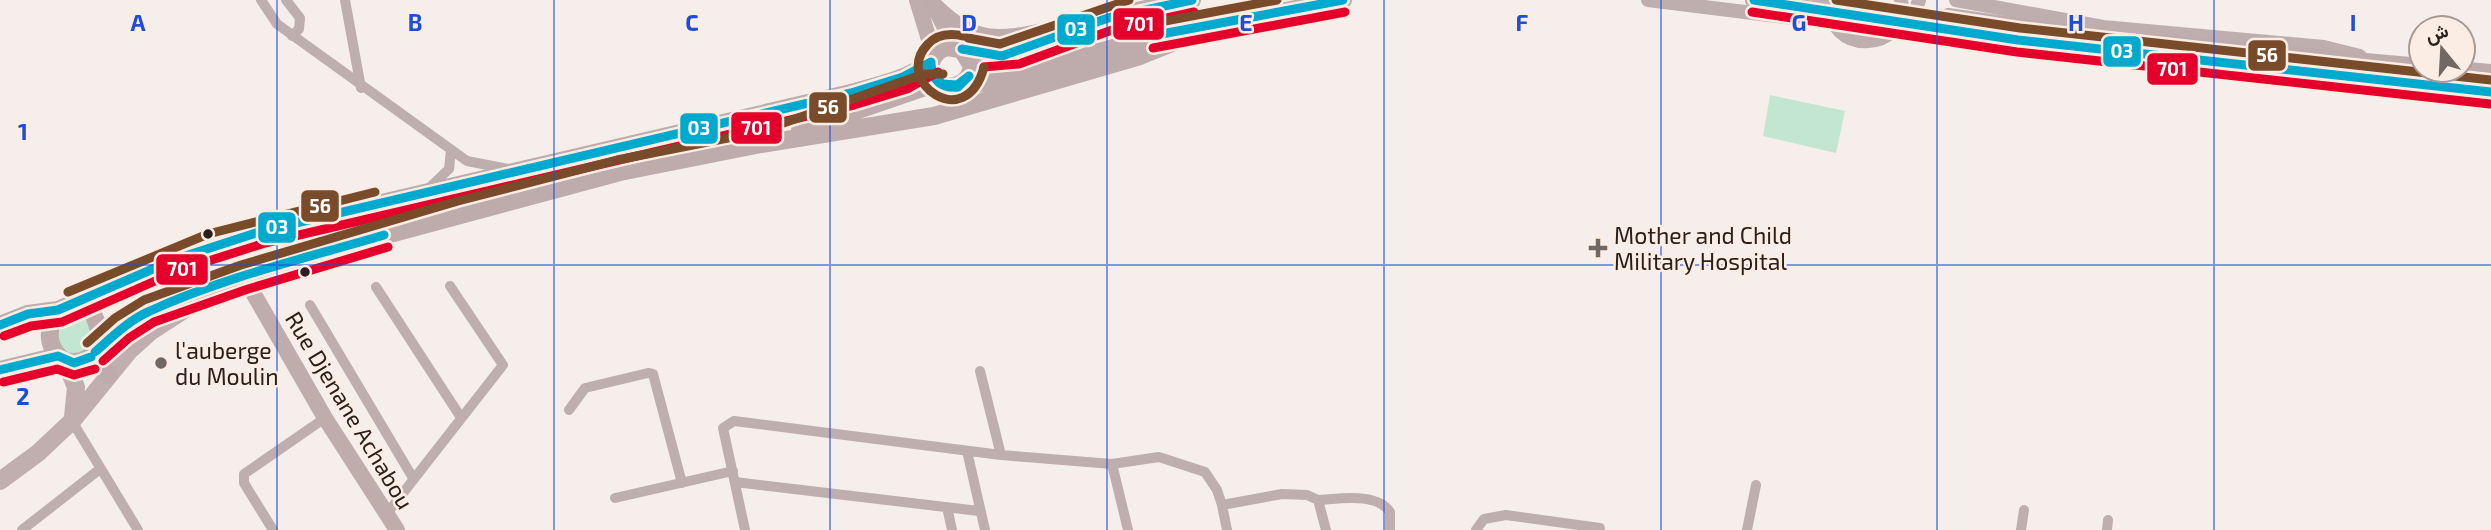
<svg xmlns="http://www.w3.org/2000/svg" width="2491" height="530" font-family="'Exo 2',Vazirmatn,sans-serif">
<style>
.green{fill:#c3e6d0}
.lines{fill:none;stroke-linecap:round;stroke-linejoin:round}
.trunk-tunnel{stroke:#cdc5c1;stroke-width:18;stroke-dasharray:18 9;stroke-linecap:butt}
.minor{stroke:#bfaeae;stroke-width:10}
.tertiary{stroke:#bfaeae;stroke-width:14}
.secondary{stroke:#bfadab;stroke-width:16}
.primary{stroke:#c0afae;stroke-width:18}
.trunk{stroke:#bdacab;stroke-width:18}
.bus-1-casing{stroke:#fcede4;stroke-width:14}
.bus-2-casing{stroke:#fcede4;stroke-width:14}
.bus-3-casing{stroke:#fcede4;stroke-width:14}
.bus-1{stroke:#00a9ce;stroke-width:9}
.bus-2{stroke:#e4002b;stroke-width:9}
.bus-3{stroke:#7a4b2a;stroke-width:9}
.grid{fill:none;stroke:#1d4ed8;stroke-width:2;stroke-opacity:0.55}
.bus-dot{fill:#29201b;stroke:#fcede4;stroke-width:2.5}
.poi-dot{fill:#716863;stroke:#fcede4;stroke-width:2.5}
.labels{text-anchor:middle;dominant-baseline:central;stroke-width:5;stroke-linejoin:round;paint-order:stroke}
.poi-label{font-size:23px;fill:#29201b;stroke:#fcede4;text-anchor:start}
.street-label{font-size:23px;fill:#29201b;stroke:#fcede4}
.grid-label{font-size:23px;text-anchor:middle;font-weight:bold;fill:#1d4ed8;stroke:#fcede4;stroke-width:5;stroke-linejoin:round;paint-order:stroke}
.line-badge{stroke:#fcede4;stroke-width:2.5}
.badge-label{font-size:19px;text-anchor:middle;font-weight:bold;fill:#fff}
</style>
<rect width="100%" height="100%" fill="#f6eeea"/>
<path class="green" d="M 1770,95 L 1845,111 L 1836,153 L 1763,136 Z
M58 336a18 18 0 1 1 36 0a18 18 0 1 1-36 0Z"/>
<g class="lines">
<path class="trunk-tunnel" d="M 1805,8 L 1924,26"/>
<path class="minor" d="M 261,0 L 277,24 L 467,161 L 508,169
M 286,0 L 300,18 L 299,29 L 292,36
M 345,0 L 361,88
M 427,190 L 449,169 L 451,150
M 376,287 L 460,416
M 310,305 L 413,478
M 980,371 L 1001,455
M 569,410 L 585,388 L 648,373 L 653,374 L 682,483
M 72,421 L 138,530
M 967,451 L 985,530
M 1112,464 L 1128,530
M 735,482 L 979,511
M 615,498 L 733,471
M 1318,500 C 1339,499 1377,492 1390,512 L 1390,530
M 947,507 L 952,530
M 385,516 L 503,365 L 450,286
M 22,530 L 100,469
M 273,530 L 244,483 L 244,474 L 325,418
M 745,530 L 723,428 L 734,421 L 1001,455 L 1112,464 L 1159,457 L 1205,472 L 1217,490 L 1222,505
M 1227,530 L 1222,505 L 1282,494 L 1307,495 L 1318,500 L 1326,530
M 1476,530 L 1484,519 L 1506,515 L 1600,528
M 1747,530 L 1756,485
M 2021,530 L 2024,510
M 2107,530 L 2108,520"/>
<path class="tertiary" d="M 1648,0 L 1834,23
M 1831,0 C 1823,56 1910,54 1901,0
M 1956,0 L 2103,27 L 2324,47 L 2360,56
M 1811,20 L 1819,0
M 1893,30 L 1937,36
M 1916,33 L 1913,19 L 1919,0
M 2214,70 L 2331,85 L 2361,82"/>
<path class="secondary" d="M 917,0 L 934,56
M 935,8 L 954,46
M 244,277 L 325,418 L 397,530"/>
<path class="primary" d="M 65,361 L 76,387 L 73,417
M 0,481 L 38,453 L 72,421 L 129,351 L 150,332 L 207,295"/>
<path class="trunk" d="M 1754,0 L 1805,8
M 932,4 C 976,48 1000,41 1057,29
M 1948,17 L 2062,33
M 1228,22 L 1343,0
M 1924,26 L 2018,40 L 2491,92
M 2146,42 L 2421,67
M 961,48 L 972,66 C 968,95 929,92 931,62 C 942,38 958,50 977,55 C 988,58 998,56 1009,54 C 1043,47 1074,30 1106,19 C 1134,10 1164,6 1192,0
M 2456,70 L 2491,73
M 957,87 L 989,82 L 1180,30
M 800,130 L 928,86 L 943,86
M 58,310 C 46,328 46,349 65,361 C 97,368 108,335 91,312 L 73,303
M 0,325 L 28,314 L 58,310 L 176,259 L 262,231 L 851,93 C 879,85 907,79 931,62
M 95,352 L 122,328 L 149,311 L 244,277 L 375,238 L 620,172 L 761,144 L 934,116 L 1140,56 L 1202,31 L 1238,20
M 91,357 L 109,375
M 0,370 L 58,356"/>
<g class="bus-1-casing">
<path id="bus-1" d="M 1754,0 L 2018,40 L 2491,92
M 1151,36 L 1343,0
M 962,49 L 1002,56 L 1108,18 L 1192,0
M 931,64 L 932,72 L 942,84 L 957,85 L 969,76
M 931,64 C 931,80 942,89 958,87 L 969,76
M 0,325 L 28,314 L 58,310 L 176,259 L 262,231 L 851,93 L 903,77 L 931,62
M 95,352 C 112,337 129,320 150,311 C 224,277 307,258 384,235
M 0,370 L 58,356 L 74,363 L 91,357"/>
</g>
<g class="bus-2-casing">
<path id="bus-2" d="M 1752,12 L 2017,52 L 2490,104
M 1153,48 L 1345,12
M 984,67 L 1019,64 L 1112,30 L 1194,12
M 4,336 L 31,326 L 62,322 L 180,270 L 265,243 L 854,105 L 907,89 L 938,72
M 103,361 L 129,338 L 154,322 L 248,289 L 388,247
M 3,382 L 57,369 L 74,375 L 95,369"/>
</g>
<g class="bus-3-casing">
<path id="bus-3" d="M 1836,0 L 2020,28 L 2491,80
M 1149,24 L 1277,0
M 964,36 C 951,33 937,34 928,44 C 892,81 966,135 984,67
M 968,38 L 1000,44 L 1129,0
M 68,292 L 208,234 L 375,192
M 87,343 L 115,318 L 144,300 L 241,265 L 458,201 L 617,160 L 758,132 L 924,74 L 943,74"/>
</g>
<use href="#bus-1" class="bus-1"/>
<use href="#bus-2" class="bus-2"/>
<use href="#bus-3" class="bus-3"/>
</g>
<path class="grid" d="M 277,0 L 277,530M 554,0 L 554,530M 830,0 L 830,530M 1107,0 L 1107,530M 1384,0 L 1384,530M 1661,0 L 1661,530M 1937,0 L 1937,530M 2214,0 L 2214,530M 0,265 L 2491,265"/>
<g class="bus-dot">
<circle cx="208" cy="234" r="6"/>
<circle cx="305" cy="272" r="6"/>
</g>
<g class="poi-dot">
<path d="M1594.5 237.5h7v7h7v7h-7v7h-7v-7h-7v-7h7z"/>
<circle cx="161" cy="363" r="7"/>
</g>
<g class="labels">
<g class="poi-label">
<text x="1614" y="235">Mother and Child<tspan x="1614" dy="26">Military Hospital</tspan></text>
<text x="175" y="350">l'auberge<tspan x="175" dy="26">du Moulin</tspan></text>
</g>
<g class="street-label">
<text transform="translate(350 410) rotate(59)">Rue Djenane Achabou</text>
</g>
</g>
<g class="grid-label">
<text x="138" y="31">A</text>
<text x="415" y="31">B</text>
<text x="692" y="31">C</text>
<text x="969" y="31">D</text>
<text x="1246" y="31">E</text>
<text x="1522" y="31">F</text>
<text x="1799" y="31">G</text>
<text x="2076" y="31">H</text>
<text x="2353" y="31">I</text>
<text x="23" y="140">1</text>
<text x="23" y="405">2</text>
</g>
<g class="line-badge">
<rect x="1112" y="7" width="53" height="34" rx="7" fill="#e4002b"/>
<rect x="1056" y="13" width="40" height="33" rx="7" fill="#00a9ce"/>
<rect x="2102" y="35" width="40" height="33" rx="7" fill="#00a9ce"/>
<rect x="2247" y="39" width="40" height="33" rx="7" fill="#7a4b2a"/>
<rect x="2146" y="52" width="53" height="34" rx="7" fill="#e4002b"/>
<rect x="808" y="91" width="40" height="33" rx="7" fill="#7a4b2a"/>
<rect x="730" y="111" width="53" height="34" rx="7" fill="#e4002b"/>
<rect x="679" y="112" width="40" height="33" rx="7" fill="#00a9ce"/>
<rect x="300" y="189" width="40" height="34" rx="7" fill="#7a4b2a"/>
<rect x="257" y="211" width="40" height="33" rx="7" fill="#00a9ce"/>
<rect x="155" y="253" width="54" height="33" rx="7" fill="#e4002b"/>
</g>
<g class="badge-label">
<text x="1139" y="31">701</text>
<text x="1076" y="36">03</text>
<text x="2122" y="58">03</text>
<text x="2267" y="62">56</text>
<text x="2172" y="76">701</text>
<text x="828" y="114">56</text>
<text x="756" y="135">701</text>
<text x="699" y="135">03</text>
<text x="320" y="213">56</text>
<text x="277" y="234">03</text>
<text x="182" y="276">701</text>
</g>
<g transform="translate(2442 49) rotate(342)"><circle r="33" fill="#fcede4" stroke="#a89b94" stroke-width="2"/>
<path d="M0-5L12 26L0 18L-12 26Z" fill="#716863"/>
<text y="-10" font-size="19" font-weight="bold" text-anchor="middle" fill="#29201b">ش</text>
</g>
</svg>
